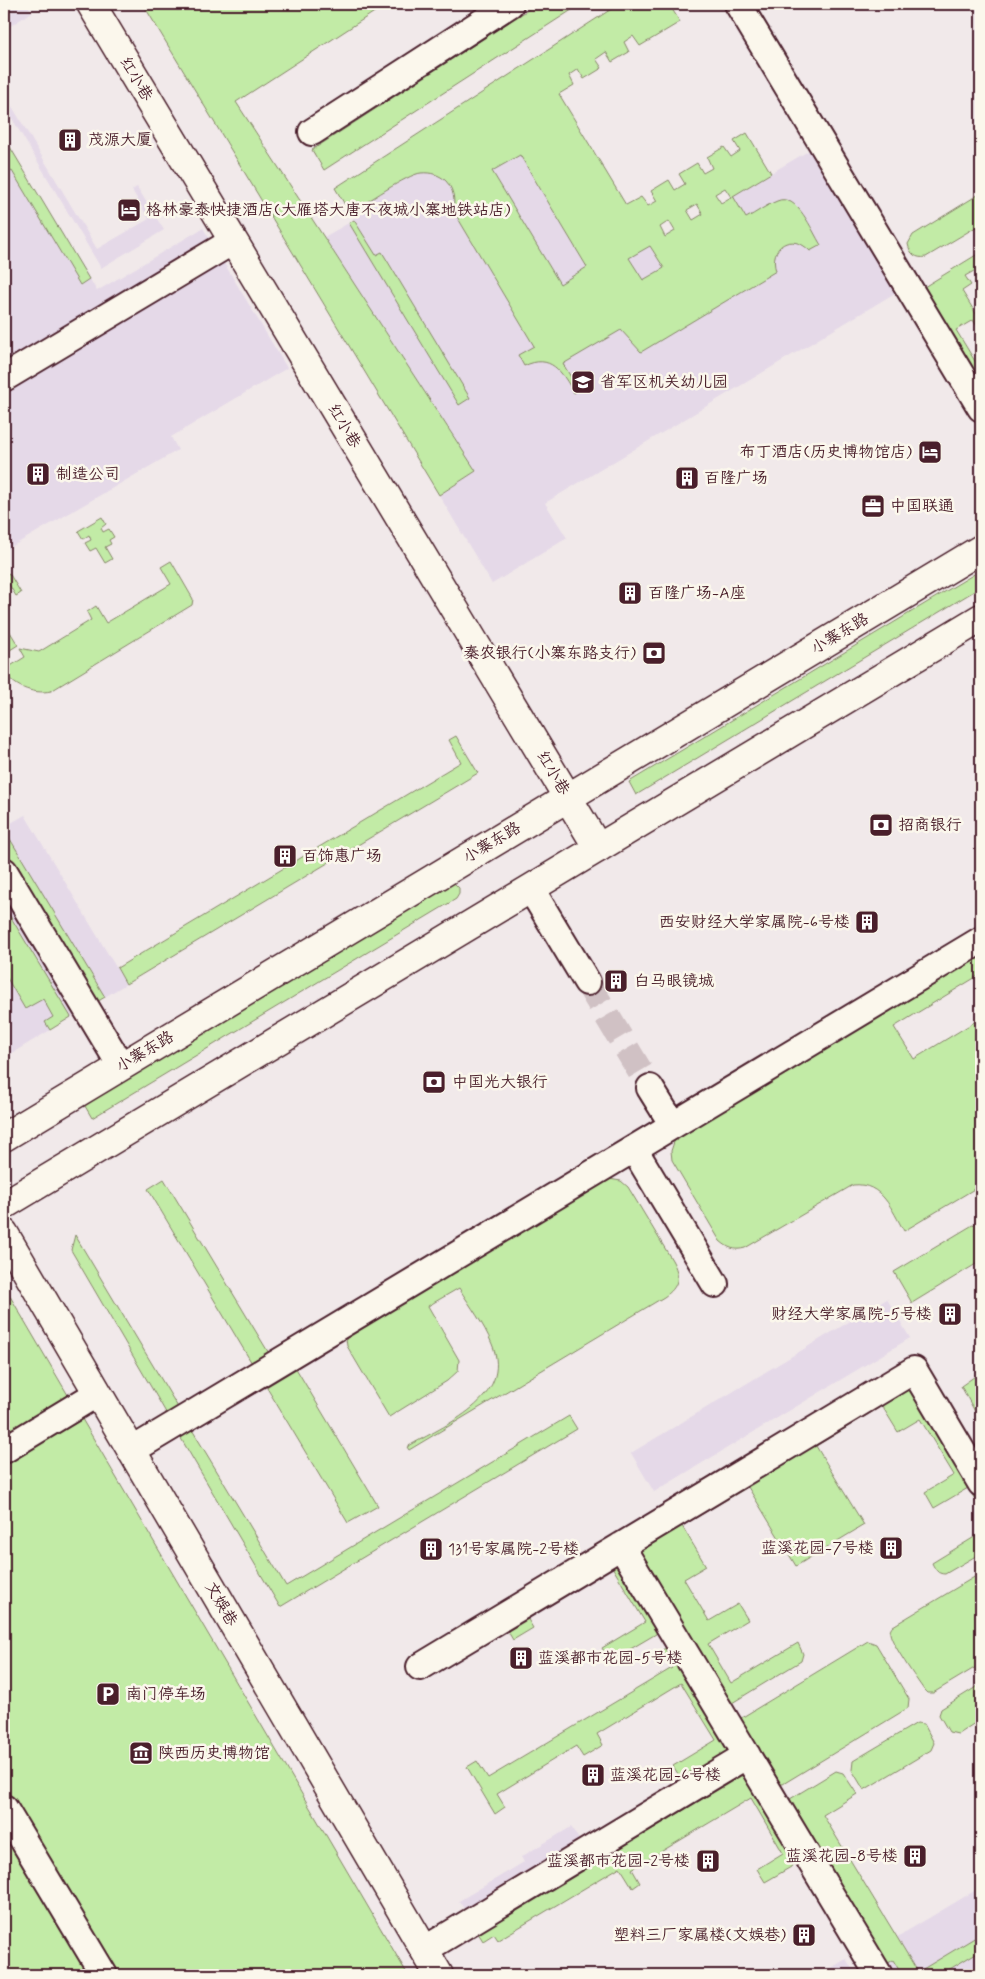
<svg xmlns="http://www.w3.org/2000/svg" width="985" height="1979" font-family="Mynerve,'LXGW WenKai TC',sans-serif">
<style>
.built{fill:#e5d9e8}
.green{fill:#c2eba6;stroke:#868568;fill-rule:evenodd}
.lines{fill:none;stroke-linecap:round;stroke-linejoin:round}
.street-tunnel{stroke:#d0c1c4;stroke-width:26;stroke-dasharray:26 13;stroke-linecap:butt}
.street-casing{stroke:#4a1f2b;stroke-width:30}
.secondary-casing{stroke:#4a1f2b;stroke-width:31}
.primary-casing{stroke:#4a1f2b;stroke-width:31}
.street{stroke:#fbf7ec;stroke-width:26}
.secondary{stroke:#fbf7ec;stroke-width:28}
.primary{stroke:#fbf7ec;stroke-width:28}
.labels{text-anchor:middle;dominant-baseline:central;stroke-width:5;stroke-linejoin:round;paint-order:stroke}
.street-label{font-size:16px;fill:#4a1f2b;stroke:#fbf7ec}
.poi-label{font-size:16px;fill:#4a1f2b;stroke:#fbf7ec;text-anchor:start}
</style>
<rect width="100%" height="100%" fill="#f1e9ea"/>
<filter id="ink" filterUnits="userSpaceOnUse"><feTurbulence type="fractalNoise" baseFrequency=".02" numOctaves="2"/><feDisplacementMap in="SourceGraphic" scale="10" xChannelSelector="R" yChannelSelector="G"/><feConvolveMatrix kernelMatrix="1 2 1 2 8 2 1 2 1" color-interpolation-filters="sRGB"/></filter>
<g filter="url(#ink)">
<path class="built" d="M 4,4 L 27,4 L 32,12 L 4,30 Z
M 537,57 L 650,245 L 810,150 L 895,293 L 545,503 L 567,538 L 492,584 L 439,495 L 476,471 L 324,237 L 354,220 L 335,188 Z
M 4,93 L 97,249 L 149,219 L 132,190 L 137,187 L 164,230 L 101,268 L 4,105 Z
M 4,137 L 97,291 L 203,228 L 287,368 L 171,437 L 178,450 L 4,551 Z
M 25,815 L 126,984 L 4,1058 L 4,827 Z
M 887,1299 L 910,1338 L 654,1492 L 631,1453 Z
M 571,1827 L 580,1841 L 465,1910 L 459,1901 L 524,1862 L 521,1857 Z
M 981,1887 L 981,1975 L 868,1975 L 906,1952 L 897,1937 Z
M 846,1959 L 856,1975 L 820,1975 Z"/>
<path class="green" d="M 143,4 L 172,4 L 177,10 L 187,4 L 375,4 L 379,9 L 236,102 L 476,471 L 439,495 Z
M 537,4 L 581,4 L 324,170 L 312,150 Z
M 619,4 L 669,4 L 680,22 L 640,46 L 633,36 L 624,42 L 629,52 L 612,62 L 606,52 L 596,59 L 602,68 L 584,79 L 578,69 L 569,75 L 574,85 L 559,94 L 626,205 L 641,197 L 648,206 L 657,201 L 651,191 L 669,180 L 675,190 L 685,184 L 679,174 L 697,163 L 703,173 L 712,168 L 707,157 L 724,147 L 731,157 L 740,151 L 734,141 L 747,133 L 771,173 L 733,196 L 746,218 C 756,213 766,205 777,201 C 797,192 812,231 821,245 L 810,251 C 792,232 768,246 776,271 L 641,352 L 621,330 L 563,364 L 579,390 L 574,393 C 562,372 551,353 524,366 L 518,355 L 534,346 L 453,210 C 455,200 454,190 446,181 C 440,175 431,172 421,173 C 408,174 364,204 350,213 L 335,188 ZM 520,155 L 587,267 L 560,284 L 492,171 ZM 725,188 L 731,197 L 721,203 L 715,194 ZM 697,204 L 703,214 L 693,220 L 687,210 ZM 669,221 L 675,231 L 665,237 L 660,227 ZM 650,246 L 664,268 L 643,280 L 629,258 Z
M 4,137 L 89,279 L 80,285 L 12,171 L 4,175 Z
M 981,193 L 981,224 L 926,257 C 916,259 910,254 908,244 L 913,235 Z
M 354,220 L 376,255 L 382,252 L 470,398 L 459,405 L 349,223 Z
M 981,252 L 981,267 L 965,276 L 971,285 L 962,291 L 978,317 L 981,316 L 981,327 L 979,329 L 973,320 L 956,330 L 981,371 L 981,382 L 924,287 Z
M 102,517 L 106,524 L 101,528 L 103,532 L 109,529 L 114,537 L 109,540 L 111,544 L 105,547 L 112,559 L 105,563 L 96,548 L 90,551 L 85,543 L 91,540 L 89,535 L 83,539 L 78,531 Z
M 171,561 L 193,599 L 192,605 L 51,691 C 33,695 11,686 4,670 L 25,657 L 20,648 L 39,652 L 91,620 L 87,612 L 96,606 L 106,623 L 171,584 L 161,567 Z
M 981,570 L 981,587 L 636,795 L 629,782 Z
M 9,573 L 21,593 L 16,596 L 8,583 L 4,586 L 4,576 Z
M 7,627 L 18,645 L 10,650 L 4,640 L 4,629 Z
M 456,736 L 478,773 L 126,984 L 117,968 L 461,762 L 449,740 Z
M 4,829 L 105,997 L 95,1003 L 4,852 Z
M 449,882 L 454,883 L 459,888 L 459,894 L 456,899 L 92,1118 L 82,1101 Z
M 4,906 L 71,1017 L 50,1030 L 45,1022 L 53,1017 L 43,999 L 25,1009 L 4,973 Z
M 981,955 L 981,974 L 894,1027 L 914,1059 L 981,1018 L 981,1185 L 904,1231 C 892,1210 882,1182 853,1185 L 745,1248 C 735,1251 728,1248 720,1241 L 672,1160 L 671,1151 L 675,1139 Z
M 164,1179 L 270,1355 L 253,1365 L 148,1189 Z
M 609,1179 L 621,1181 L 628,1187 L 672,1260 C 681,1276 679,1287 664,1297 L 409,1450 L 407,1447 C 444,1425 515,1399 492,1344 C 484,1324 470,1306 459,1288 L 428,1306 L 459,1360 L 458,1371 L 447,1381 L 389,1417 L 347,1346 L 346,1339 L 349,1334 L 605,1180 Z
M 981,1220 L 981,1261 L 912,1303 L 894,1272 Z
M 75,1235 L 179,1409 L 168,1416 L 71,1250 Z
M 4,1286 L 408,1975 L 4,1975 Z
M 294,1365 L 378,1506 L 348,1523 L 264,1383 Z
M 981,1372 L 981,1416 L 978,1417 L 961,1386 Z
M 907,1385 L 926,1407 L 981,1498 L 981,1509 L 968,1488 L 934,1508 L 925,1492 L 954,1475 L 920,1419 L 898,1432 L 882,1406 L 816,1446 L 864,1525 L 796,1566 L 748,1487 L 682,1526 L 706,1566 L 684,1579 L 709,1621 L 738,1604 L 748,1620 L 708,1644 L 731,1683 L 798,1643 L 803,1654 L 801,1661 L 732,1703 L 730,1702 L 637,1549 Z
M 569,1416 L 577,1429 L 280,1607 L 179,1435 L 191,1428 L 286,1586 Z
M 981,1533 L 981,1553 L 945,1574 C 937,1574 935,1569 932,1563 Z
M 617,1561 L 658,1630 L 656,1634 L 610,1661 L 602,1648 L 645,1622 L 611,1565 L 526,1616 L 533,1628 L 513,1640 L 506,1628 Z
M 981,1573 L 981,1664 L 933,1693 L 927,1693 L 924,1690 C 917,1680 891,1643 890,1633 C 890,1630 891,1628 893,1626 Z
M 868,1641 L 876,1644 L 909,1699 L 908,1708 L 783,1784 L 778,1784 L 740,1720 L 741,1718 Z
M 666,1648 L 669,1648 L 728,1748 L 726,1753 L 682,1780 L 673,1766 L 716,1740 L 681,1683 L 597,1734 L 603,1745 L 583,1757 L 576,1746 L 497,1794 L 505,1807 L 495,1814 L 467,1767 L 477,1761 L 488,1778 L 672,1668 L 662,1650 Z
M 981,1684 L 981,1719 L 958,1734 L 949,1732 L 939,1715 L 941,1709 Z
M 917,1723 L 924,1724 L 934,1743 L 931,1750 L 864,1790 L 852,1770 L 853,1761 Z
M 836,1771 L 843,1773 L 857,1794 L 823,1815 L 918,1972 L 981,1934 L 981,1950 L 940,1975 L 902,1975 L 893,1960 L 884,1966 L 789,1801 L 790,1799 Z
M 741,1776 L 746,1777 L 796,1856 L 791,1867 L 765,1882 L 757,1869 L 783,1853 L 751,1798 L 632,1869 L 640,1883 L 633,1888 L 620,1867 L 498,1940 L 494,1934 L 483,1941 L 478,1933 Z"/>
<g class="lines">
<path class="street-tunnel" d="M 587,982 L 650,1088"/>
<g class="street-casing">
<path id="street" d="M 738,4 L 981,408
M 312,132 L 510,4
M 4,378 L 233,241
M 4,871 L 121,1066
M 531,889 L 587,982
M 650,1088 L 673,1125
M 634,1149 L 715,1284
M 4,1450 L 98,1393
M 131,1451 L 981,940
M 621,1546 L 879,1975
M 420,1667 L 914,1370 L 981,1483
M 4,1808 L 104,1975
M 424,1950 L 747,1755"/>
</g>
<g class="secondary-casing">
<path id="secondary" d="M 91,4 L 598,848
M 4,1233 L 439,1975"/>
</g>
<g class="primary-casing">
<path id="primary" d="M 4,1137 L 981,549
M 4,1205 L 981,618"/>
</g>
<use href="#street" class="street"/>
<use href="#secondary" class="secondary"/>
<use href="#primary" class="primary"/>
</g>
</g>
<defs>
<g id="building-square" transform="scale(1.25)"><rect x="-9" y="-9" width="18" height="18" rx="4" fill="#4a1f2b" stroke="#fbf7ec"/><path d="M-4-6H4V6H1V3H-1V6H-4ZM-2.5-4.3h1.7v1.8h-1.7ZM.8-4.3h1.7v1.8H.8ZM-2.5-1h1.7V.8h-1.7ZM.8-1h1.7V.8H.8Z" fill="#fff"/></g>
<g id="hotel-square" transform="scale(1.25)"><rect x="-9" y="-9" width="18" height="18" rx="4" fill="#4a1f2b" stroke="#fbf7ec"/><path d="M-6-4.5h1.5V1H6V5H4.5V3h-9V5H-6ZM-4 0a1.8 1.8 0 1 1 3.6 0ZM.5 0V-2.5h3Q6-2.5 6 0Z" fill="#fff"/></g>
<g id="school-square" transform="scale(1.25)"><rect x="-9" y="-9" width="18" height="18" rx="4" fill="#4a1f2b" stroke="#fbf7ec"/><path d="M0-5L7-2L0 1L-7-2ZM-4 1L0 2.5L4 1V4Q0 6-4 4Z" fill="#fff"/></g>
<g id="office-square" transform="scale(1.25)"><rect x="-9" y="-9" width="18" height="18" rx="4" fill="#4a1f2b" stroke="#fbf7ec"/><path d="M-6-3h4V-5.5h4V-3h4V5H-6ZM-1-4.5V-3h2v-1.5ZM-6 0V1H6V0Z" fill="#fff"/></g>
<g id="bank-square" transform="scale(1.25)"><rect x="-9" y="-9" width="18" height="18" rx="4" fill="#4a1f2b" stroke="#fbf7ec"/><path d="M-6-4H6V4H-6ZM0-2.3a2.3 2.3 0 1 0 0 4.6a2.3 2.3 0 1 0 0-4.6Z" fill="#fff"/></g>
<g id="parking-square" transform="scale(1.25)"><rect x="-9" y="-9" width="18" height="18" rx="4" fill="#4a1f2b" stroke="#fbf7ec"/><path d="M-3.5-5.5H1a3.5 3.5 0 0 1 0 7H-1V5.5H-3.5ZM-1-3.4V-.6H.8a1.4 1.4 0 0 0 0-2.8Z" fill="#fff"/></g>
<g id="museum-square" transform="scale(1.25)"><rect x="-9" y="-9" width="18" height="18" rx="4" fill="#4a1f2b" stroke="#fbf7ec"/><path d="M0-6L6-3V-2H-6V-3ZM-5-1h2V3h-2ZM-1-1h2V3h-2ZM3-1h2V3H3ZM-6 4H6V6H-6Z" fill="#fff"/></g>
</defs>
<g fill-rule="evenodd">
<use href="#building-square" x="70" y="140"/>
<use href="#hotel-square" x="129" y="210"/>
<use href="#school-square" x="583" y="382"/>
<use href="#hotel-square" x="930" y="452"/>
<use href="#building-square" x="38" y="474"/>
<use href="#building-square" x="687" y="478"/>
<use href="#office-square" x="873" y="506"/>
<use href="#building-square" x="630" y="593"/>
<use href="#bank-square" x="654" y="653"/>
<use href="#bank-square" x="881" y="825"/>
<use href="#building-square" x="285" y="856"/>
<use href="#building-square" x="867" y="922"/>
<use href="#building-square" x="616" y="981"/>
<use href="#bank-square" x="434" y="1082"/>
<use href="#building-square" x="950" y="1314"/>
<use href="#building-square" x="891" y="1548"/>
<use href="#building-square" x="431" y="1549"/>
<use href="#building-square" x="521" y="1658"/>
<use href="#parking-square" x="108" y="1694"/>
<use href="#museum-square" x="141" y="1753"/>
<use href="#building-square" x="593" y="1775"/>
<use href="#building-square" x="915" y="1856"/>
<use href="#building-square" x="708" y="1861"/>
<use href="#building-square" x="804" y="1935"/>
</g>
<g class="labels">
<g class="street-label">
<text transform="translate(136 79) rotate(59)">红小巷</text>
<text transform="translate(344 426) rotate(59)">红小巷</text>
<text transform="translate(840 634) rotate(-31)">小寨东路</text>
<text transform="translate(553 773) rotate(59)">红小巷</text>
<text transform="translate(492 843) rotate(-31)">小寨东路</text>
<text transform="translate(145 1052) rotate(-31)">小寨东路</text>
<text transform="translate(221 1604) rotate(60)">文娱巷</text>
</g>
<g class="poi-label">
<text x="88" y="140">茂源大厦</text>
<text x="146" y="210">格林豪泰快捷酒店(大雁塔大唐不夜城小寨地铁站店)</text>
<text x="600" y="382">省军区机关幼儿园</text>
<text x="912" y="452" text-anchor="end">布丁酒店(历史博物馆店)</text>
<text x="56" y="474">制造公司</text>
<text x="704" y="478">百隆广场</text>
<text x="890" y="506">中国联通</text>
<text x="648" y="593">百隆广场-A座</text>
<text x="636" y="653" text-anchor="end">秦农银行(小寨东路支行)</text>
<text x="898" y="825">招商银行</text>
<text x="302" y="856">百饰惠广场</text>
<text x="850" y="922" text-anchor="end">西安财经大学家属院-6号楼</text>
<text x="634" y="981">白马眼镜城</text>
<text x="452" y="1082">中国光大银行</text>
<text x="932" y="1314" text-anchor="end">财经大学家属院-5号楼</text>
<text x="874" y="1548" text-anchor="end">蓝溪花园-7号楼</text>
<text x="448" y="1549">131号家属院-2号楼</text>
<text x="538" y="1658">蓝溪都市花园-5号楼</text>
<text x="126" y="1694">南门停车场</text>
<text x="158" y="1753">陕西历史博物馆</text>
<text x="610" y="1775">蓝溪花园-6号楼</text>
<text x="898" y="1856" text-anchor="end">蓝溪花园-8号楼</text>
<text x="690" y="1861" text-anchor="end">蓝溪都市花园-2号楼</text>
<text x="786" y="1935" text-anchor="end">塑料三厂家属楼(文娱巷)</text>
</g>
</g>
<rect width="985" height="1979" fill="none" stroke="#fbf7ec" stroke-width="20"/>
<rect x="10" y="10" width="965" height="1959" fill="none" stroke="#4a1f2b" stroke-width="2" filter="url(#ink)"/>
</svg>
